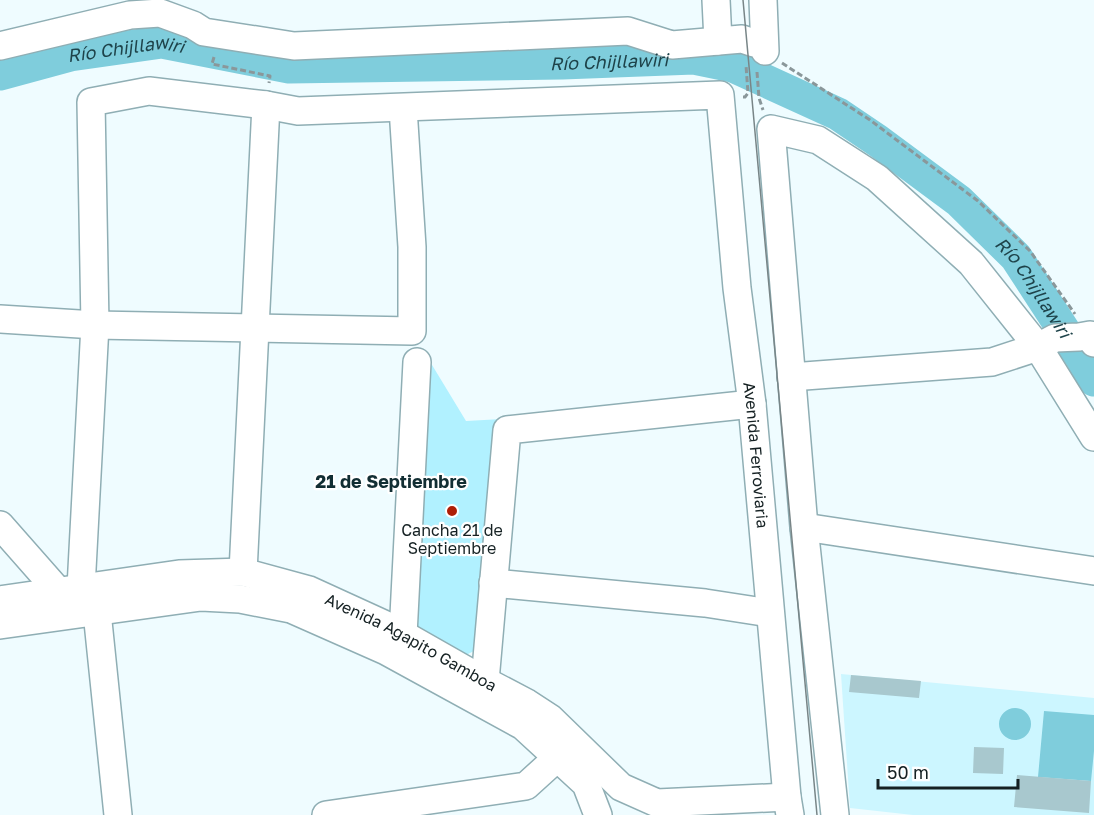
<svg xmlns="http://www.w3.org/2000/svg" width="1094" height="815" font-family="'Golos Text',sans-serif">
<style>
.built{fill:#ccf6ff}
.green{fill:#b1f1ff}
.water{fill:#7fcddc}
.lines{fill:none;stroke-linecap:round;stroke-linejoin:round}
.river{stroke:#7fcddc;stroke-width:33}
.building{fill:#a8c8ce}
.minor-casing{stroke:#8faeb4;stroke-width:30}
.path{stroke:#8a979a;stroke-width:3;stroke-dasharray:6 3;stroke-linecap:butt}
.minor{stroke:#fff;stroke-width:27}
.tram{stroke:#788587;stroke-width:1.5}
.poi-dot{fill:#ae1f07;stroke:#fff;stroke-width:2}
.labels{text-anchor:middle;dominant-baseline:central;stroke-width:4.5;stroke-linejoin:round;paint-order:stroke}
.street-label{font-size:16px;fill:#152123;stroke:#fff}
.poi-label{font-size:16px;fill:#152123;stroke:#fff}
.water-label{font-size:18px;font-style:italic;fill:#1e434a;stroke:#fff}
.neighbourhood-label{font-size:18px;font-weight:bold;fill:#122e33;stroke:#fff}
</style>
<rect width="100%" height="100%" fill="#effcff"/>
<path class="built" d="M 841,674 L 1094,698 L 1094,815 L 913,815 L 850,808 Z"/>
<path class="green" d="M 429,360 L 466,421 L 502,419 L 476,650 L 464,656 L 414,629 Z"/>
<path class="water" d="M999 724a16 16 0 1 1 32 0a16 16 0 1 1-32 0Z
M 1044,711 L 1094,715 L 1094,751 L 1091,781 L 1038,777 Z"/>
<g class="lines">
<path class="river" id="s1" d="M 0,74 L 70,55 L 162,42 L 289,67 L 562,63 L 694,58 L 733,66 L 838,114 L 878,141 L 959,201 L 1016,257 L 1081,357 L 1094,380"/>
</g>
<path class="building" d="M 851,675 L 921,681 L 919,698 L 849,692 Z
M 974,747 L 1004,748 L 1003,774 L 973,773 Z
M 1017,775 L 1091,781 L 1089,813 L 1014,807 Z"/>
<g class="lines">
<g class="minor-casing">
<g id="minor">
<path d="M 716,0 L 718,41"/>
<path d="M 763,0 L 765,51"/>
<path d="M 0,46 L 130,15 L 160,13 L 193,25 L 204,32 L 294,46 L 628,31 L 672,45 L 742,39 L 754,43"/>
<path d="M 0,319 L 95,325 L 412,331 L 412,247 L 403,108"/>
<path d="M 791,377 L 992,362 L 1038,347 L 1055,338 L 1079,337 L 1090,335 L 1094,343"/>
<path d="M 0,525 L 59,592"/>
<path d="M 804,527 L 1094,571"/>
<path d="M 243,572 L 266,105"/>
<path d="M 493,583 L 705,603 L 770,613"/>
<path id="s2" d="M 81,588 L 95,325 L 91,102 L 149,91 L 266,105 L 298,111 L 720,95 L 737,288 L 752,404 L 787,797 L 790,815"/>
<path id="s3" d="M 0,600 L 179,574 L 243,572 L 309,590 L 390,627 L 485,681 L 527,703 L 550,718 L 621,787 L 657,803 L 787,797"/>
<path d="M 97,612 L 118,815"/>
<path d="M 0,625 L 201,597 L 240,599 L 291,609 L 386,651 L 523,726 L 586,784 L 598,815"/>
<path d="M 403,635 L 417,362"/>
<path d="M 485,681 L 507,430 L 752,404"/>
<path d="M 326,815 L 526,786 L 558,757"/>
<path d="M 835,815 L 804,527 L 771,129 L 818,140 L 877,178 L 971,263 L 1038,347 L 1094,437"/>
</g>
</g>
<path class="path" d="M 214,57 L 212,64 L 270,76 L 269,83
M 782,63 L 870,120 L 978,201 L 1030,251 L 1075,314
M 757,72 L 759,98 L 763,110
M 743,97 L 745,97 L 748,93 L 746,65"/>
<use href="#minor" class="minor"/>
<path class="tram" d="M 743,0 L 817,815"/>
</g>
<circle class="poi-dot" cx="452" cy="511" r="6"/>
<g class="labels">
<g class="street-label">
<text stroke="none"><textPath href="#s2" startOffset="1480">Avenida Ferroviaria</textPath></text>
<text stroke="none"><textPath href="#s3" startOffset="428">Avenida Agapito Gamboa</textPath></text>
</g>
<g class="poi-label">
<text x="452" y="530">Cancha 21 de<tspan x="452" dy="18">Septiembre</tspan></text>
</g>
<g class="water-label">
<text stroke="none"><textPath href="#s1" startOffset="129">Río Chijllawiri</textPath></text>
<text stroke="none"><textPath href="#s1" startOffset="615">Río Chijllawiri</textPath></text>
<text stroke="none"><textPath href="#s1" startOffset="1119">Río Chijllawiri</textPath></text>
</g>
<g class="neighbourhood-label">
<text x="391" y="481">21 de Septiembre</text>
</g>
</g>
<path d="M878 779v9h140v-9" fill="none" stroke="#152123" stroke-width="3"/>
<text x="887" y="779" font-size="18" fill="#152123" stroke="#ffffff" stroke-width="4.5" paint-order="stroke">50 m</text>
</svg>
